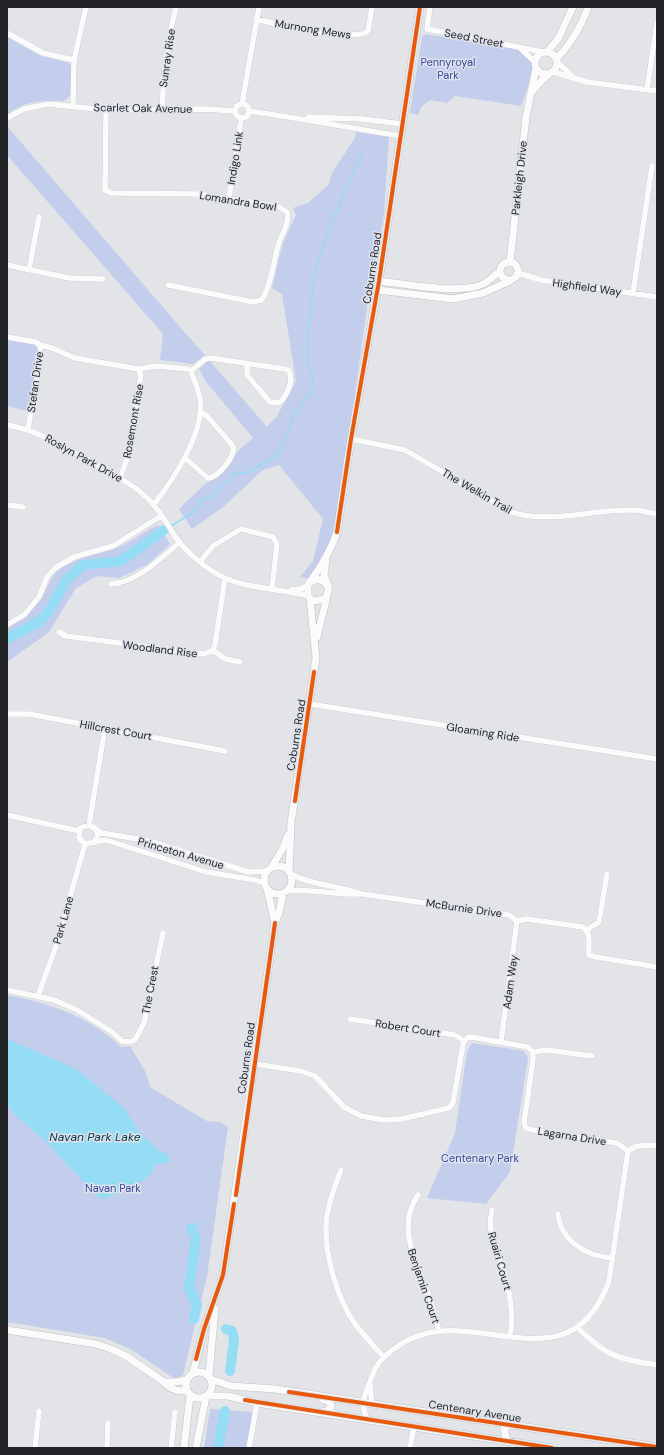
<svg xmlns="http://www.w3.org/2000/svg" width="664" height="1455" font-family="'DM Sans',sans-serif">
<style>
.green{fill:#c3cdec}
.water{fill:#95dcf5}
.lines{fill:none;stroke-linecap:round;stroke-linejoin:round}
.stream{stroke:#95dcf5;stroke-width:1.5}
.river{stroke:#95dcf5;stroke-width:10}
.minor-casing{stroke:#c0c1c4;stroke-width:6}
.tertiary-casing{stroke:#c0c1c4;stroke-width:8}
.minor{stroke:#fbfbfc;stroke-width:5.5}
.tertiary{stroke:#fbfbfc;stroke-width:7}
.cycleway-casing{stroke:#e0e3eb;stroke-width:6}
.cycleway{stroke:#e8590c;stroke-width:4}
.labels{text-anchor:middle;dominant-baseline:central;stroke-width:3;stroke-linejoin:round;paint-order:stroke}
.street-label{font-size:11px;fill:#222326;stroke:#e0e3eb}
.park-label{font-size:11px;fill:#394b9e;stroke:#e0e3eb}
.water-label{font-size:12px;font-style:italic;fill:#013240;stroke:#e0e3eb}
</style>
<rect width="100%" height="100%" fill="#e3e4e8"/>
<path class="green" d="M 425,34 L 521,49 L 532,59 L 533,72 L 521,106 L 455,96 L 447,103 L 430,100 L 421,107 L 418,115 L 410,113 L 422,37 Z
M 7,37 L 41,56 L 69,63 L 73,69 L 70,95 L 64,101 C 43,100 25,101 7,114 Z
M 7,126 L 186,334 L 205,355 L 193,364 L 160,360 L 163,334 L 7,155 Z
M 356,132 L 389,136 L 384,215 L 369,293 L 335,534 L 310,579 L 300,577 L 313,561 L 323,519 L 279,465 L 263,470 L 223,507 L 192,529 L 179,509 L 206,483 L 218,478 L 238,451 L 253,438 L 207,383 L 199,369 L 209,360 L 267,427 L 277,416 L 296,381 L 282,294 L 272,288 L 283,243 L 296,215 L 293,208 L 308,203 L 328,185 L 333,171 L 355,138 Z
M 7,339 L 34,344 L 39,350 L 30,412 L 7,406 Z
M 158,525 L 170,544 L 148,564 L 119,578 L 97,576 L 76,588 L 49,632 L 7,662 L 7,627 C 24,620 37,607 46,590 C 49,583 52,575 59,570 C 77,556 100,555 121,546 C 134,540 145,531 158,525 Z
M 7,995 C 49,1003 89,1016 121,1047 L 130,1046 L 145,1071 L 151,1088 L 207,1121 L 220,1122 L 228,1127 L 207,1276 L 183,1375 L 175,1379 L 132,1350 L 105,1338 L 7,1322 Z
M 472,1043 L 524,1051 L 528,1058 L 510,1172 L 486,1204 L 427,1198 L 455,1133 L 467,1051 Z
M 210,1409 L 253,1412 L 247,1448 L 204,1448 Z"/>
<path class="water" d="M 7,1039 L 76,1069 L 124,1108 L 140,1133 L 160,1152 L 167,1154 L 170,1161 L 160,1165 L 155,1164 L 151,1174 L 144,1180 L 112,1196 L 104,1199 L 98,1197 L 46,1142 L 15,1115 L 7,1103 Z"/>
<g class="lines">
<path class="stream" d="M 171,526 L 197,510 L 200,500 L 211,497 L 235,473 L 250,472 L 278,454 L 295,414 L 313,387 L 313,378 L 308,366 L 307,345 L 315,268 L 343,194 L 363,152
M 164,530 L 167,528
M 196,1238 L 197,1222"/>
<path class="river" d="M 7,639 L 40,621 L 49,611 L 67,579 L 83,565 L 121,561 L 164,530
M 191,1228 L 196,1238 L 189,1288 L 197,1305 L 194,1319
M 226,1329 L 232,1331 L 234,1340 L 230,1371
M 218,1448 L 225,1411"/>
<g class="minor-casing">
<path id="minor" d="M 430,7 L 427,29 L 543,52
M 256,19 C 276,24 355,43 368,31 L 372,7
M 7,33 L 43,53 L 74,60
M 521,49 L 535,62
M 558,63 L 575,78
M 554,72 L 587,82 L 657,91
M 647,89 L 657,23
M235 111a7 7 0 1 1 14 0a7 7 0 1 1-14 0Z
M 242,104 L 259,7
M 73,106 L 74,60 L 86,7
M 106,110 L 105,190 L 111,193 L 198,194 L 277,206 L 287,212 C 290,224 281,235 278,246 C 274,258 270,293 261,300 L 253,302 L 168,285
M 162,110 C 163,75 167,41 176,7
M 249,111 C 300,118 350,128 401,136
M 308,117 L 362,119 L 403,124
M 7,118 L 24,109 L 48,104 L 106,110 L 206,109 L 235,111
M 229,198 L 241,119
M 7,265 L 69,278 L 103,279
M 29,270 L 39,217
M 518,273 L 541,280 L 657,297
M 633,293 L 652,166
M 7,337 L 36,342 L 40,345 L 41,356 L 28,429
M 40,345 L 52,348 L 75,358 L 138,369 L 141,375 L 127,459 L 120,478
M 138,369 L 157,366 L 188,369 L 191,371
M 7,425 C 42,431 70,450 100,467 C 119,478 138,487 152,503 C 163,515 170,530 180,543 C 189,554 200,563 212,571 C 241,590 275,587 308,596
M 351,439 L 405,450 L 511,512 C 549,524 590,510 630,510 C 639,509 648,513 657,514
M 185,458 L 208,478 C 217,479 236,456 233,446 L 207,416 L 200,412
M 154,504 C 174,479 205,432 200,398 C 198,389 194,380 191,371 L 205,359 L 210,358 L 285,369 L 288,370 C 295,379 287,396 279,403 L 270,402 L 247,375 L 247,364
M 7,505 L 23,507
M 200,562 L 213,546 L 241,529 L 273,537 L 277,544 L 272,589
M 111,584 C 136,583 161,558 180,542
M 291,590 L 301,589 L 308,585
M 7,625 L 24,615 L 39,597 L 47,577 L 55,568 L 74,557 L 113,546 L 161,516
M 59,632 L 66,636 L 204,654 L 213,650 L 215,645 L 225,578
M 213,650 L 225,659 L 240,662
M 310,704 L 657,759
M 7,714 L 29,714 L 225,751
M 7,815 L 79,831
M 89,825 L 105,728
M 96,829 L 101,833 L 145,840 L 249,872 L 268,871
M 94,842 L 98,835 L 96,829 L 89,825 L 80,828 L 79,838 L 85,844 L 106,840 L 206,872 L 255,880 L 264,883
M 291,874 C 311,885 339,886 362,894 L 509,915 L 517,921
M 287,891 C 311,888 334,895 358,894
M 517,921 L 526,919 L 583,927 C 592,934 588,944 589,955 L 596,957 L 657,967
M 587,930 L 599,922 L 607,874
M 7,990 L 54,1000 L 77,1010 L 112,1032 L 122,1041 L 129,1042 L 135,1040 L 144,1023 L 163,933
M 38,996 L 56,946 L 85,844
M 350,1019 L 455,1035 L 464,1041
M 501,1042 L 517,921
M 533,1052 L 547,1050 L 592,1056
M 254,1064 L 301,1071 L 315,1076 L 344,1107 L 361,1116 L 384,1120 L 401,1119 L 449,1108 L 453,1103 L 463,1044 L 467,1038 L 471,1037 L 528,1047 L 533,1052 L 533,1060 L 524,1123 L 526,1128 L 532,1130 L 617,1143 L 628,1151 L 609,1281 C 568,1395 466,1295 397,1347 C 385,1355 377,1362 372,1376 C 366,1395 359,1400 367,1419
M 628,1151 L 637,1146 L 657,1145
M 341,1170 C 334,1188 327,1207 326,1226 C 325,1257 338,1300 355,1324 C 364,1336 374,1346 384,1357
M 418,1195 C 395,1229 418,1265 430,1298 C 433,1308 436,1320 439,1331
M 492,1210 C 486,1236 499,1251 505,1275 C 510,1294 514,1318 510,1336
M 558,1214 C 561,1241 586,1256 612,1258
M 577,1327 C 606,1356 617,1359 657,1365
M 370,1385 L 372,1404
M 35,1448 L 39,1411
M 107,1448 L 108,1423
M 171,1448 L 175,1412
M 249,1448 L 257,1403
M 410,1448 L 414,1427"/>
</g>
<g class="tertiary-casing">
<path id="tertiary" d="M535 63a11 11 0 1 1 22 0a11 11 0 1 1-22 0Z
M 547,52 L 558,39 L 573,7
M 557,58 C 570,45 582,25 588,7
M 530,94 L 542,80 L 549,74
M500 271a9 9 0 1 1 18 0a9 9 0 1 1-18 0Z
M 510,262 L 526,117 L 536,68
M 379,281 C 403,284 462,295 483,284 C 489,281 494,275 500,271
M 378,290 L 453,299 L 483,293 L 510,281
M 326,560 L 324,575 L 328,585
M 309,583 L 317,579 L 325,582 L 329,589 L 325,599 L 313,601 L 308,596 L 308,585 C 320,568 331,551 337,532 L 351,439 L 379,281 L 420,7
M 317,637 L 327,597
M264 880a14 14 0 1 1 28 0a14 14 0 1 1-28 0Z
M 271,868 L 282,850 L 288,835
M 289,872 L 291,823 L 316,658 L 310,599
M 267,889 L 275,923
M 7,1330 L 96,1344 L 111,1349 L 126,1356 L 164,1382 C 170,1390 178,1391 187,1391
M186 1385a13 13 0 1 1 26 0a13 13 0 1 1-26 0Z
M 193,1373 L 204,1329 L 223,1275 L 275,923 L 279,913 L 283,893
M 209,1375 L 215,1309
M 211,1379 L 231,1386 L 275,1389 L 657,1447
M 164,1382 L 175,1382 L 187,1380
M 209,1396 L 228,1396 L 257,1403 L 552,1448
M 321,1412 L 327,1411 L 331,1407 L 330,1402 L 322,1399
M 507,1441 L 504,1429 L 509,1425
M 184,1448 L 190,1395
M 196,1448 L 206,1397"/>
</g>
<use href="#minor" class="minor"/>
<use href="#tertiary" class="tertiary"/>
<g class="cycleway-casing">
<path id="cycleway" d="M 337,532 L 351,439 L 379,281 L 420,7
M 295,801 L 314,672
M 236,1195 L 275,923
M 196,1359 L 204,1329 L 223,1275 L 234,1204
M 289,1392 L 657,1447
M 245,1400 L 552,1448"/>
</g>
<use href="#cycleway" class="cycleway"/>
</g>
<g class="labels">
<g class="street-label">
<text transform="translate(313 29) rotate(9)">Murnong Mews</text>
<text transform="translate(474 38) rotate(11)">Seed Street</text>
<text transform="translate(167 58) rotate(-82)">Sunray Rise</text>
<text transform="translate(143 108) rotate(1)">Scarlet Oak Avenue</text>
<text transform="translate(235 158) rotate(-81)">Indigo Link</text>
<text transform="translate(519 178) rotate(-84)">Parkleigh Drive</text>
<text transform="translate(238 201) rotate(9)">Lomandra Bowl</text>
<text transform="translate(372 268) rotate(-81)">Coburns Road</text>
<text transform="translate(587 287) rotate(8)">Highfield Way</text>
<text transform="translate(35 382) rotate(-82)">Stefan Drive</text>
<text transform="translate(133 421) rotate(-80)">Rosemont Rise</text>
<text transform="translate(84 458) rotate(29)">Roslyn Park Drive</text>
<text transform="translate(477 491) rotate(30)">The Welkin Trail</text>
<text transform="translate(160 649) rotate(7)">Woodland Rise</text>
<text transform="translate(116 730) rotate(10)">Hillcrest Court</text>
<text transform="translate(483 732) rotate(9)">Gloaming Ride</text>
<text transform="translate(296 735) rotate(-81)">Coburns Road</text>
<text transform="translate(181 853) rotate(16)">Princeton Avenue</text>
<text transform="translate(464 908) rotate(8)">McBurnie Drive</text>
<text transform="translate(63 920) rotate(-74)">Park Lane</text>
<text transform="translate(510 982) rotate(-82)">Adam Way</text>
<text transform="translate(150 990) rotate(-79)">The Crest</text>
<text transform="translate(408 1028) rotate(9)">Robert Court</text>
<text transform="translate(246 1058) rotate(-82)">Coburns Road</text>
<text transform="translate(572 1136) rotate(9)">Lagarna Drive</text>
<text transform="translate(500 1261) rotate(74)">Ruairi Court</text>
<text transform="translate(424 1286) rotate(71)">Benjamin Court</text>
<text transform="translate(475 1411) rotate(9)">Centenary Avenue</text>
</g>
<g class="park-label">
<text x="448" y="62">Pennyroyal<tspan x="448" dy="13">Park</tspan></text>
<text x="480" y="1158">Centenary Park</text>
<text x="113" y="1188">Navan Park</text>
</g>
<g class="water-label">
<text x="95" y="1137">Navan Park Lake</text>
</g>
</g>
<rect width="664" height="1455" fill="none" stroke="#222326" stroke-width="16"/>
</svg>
